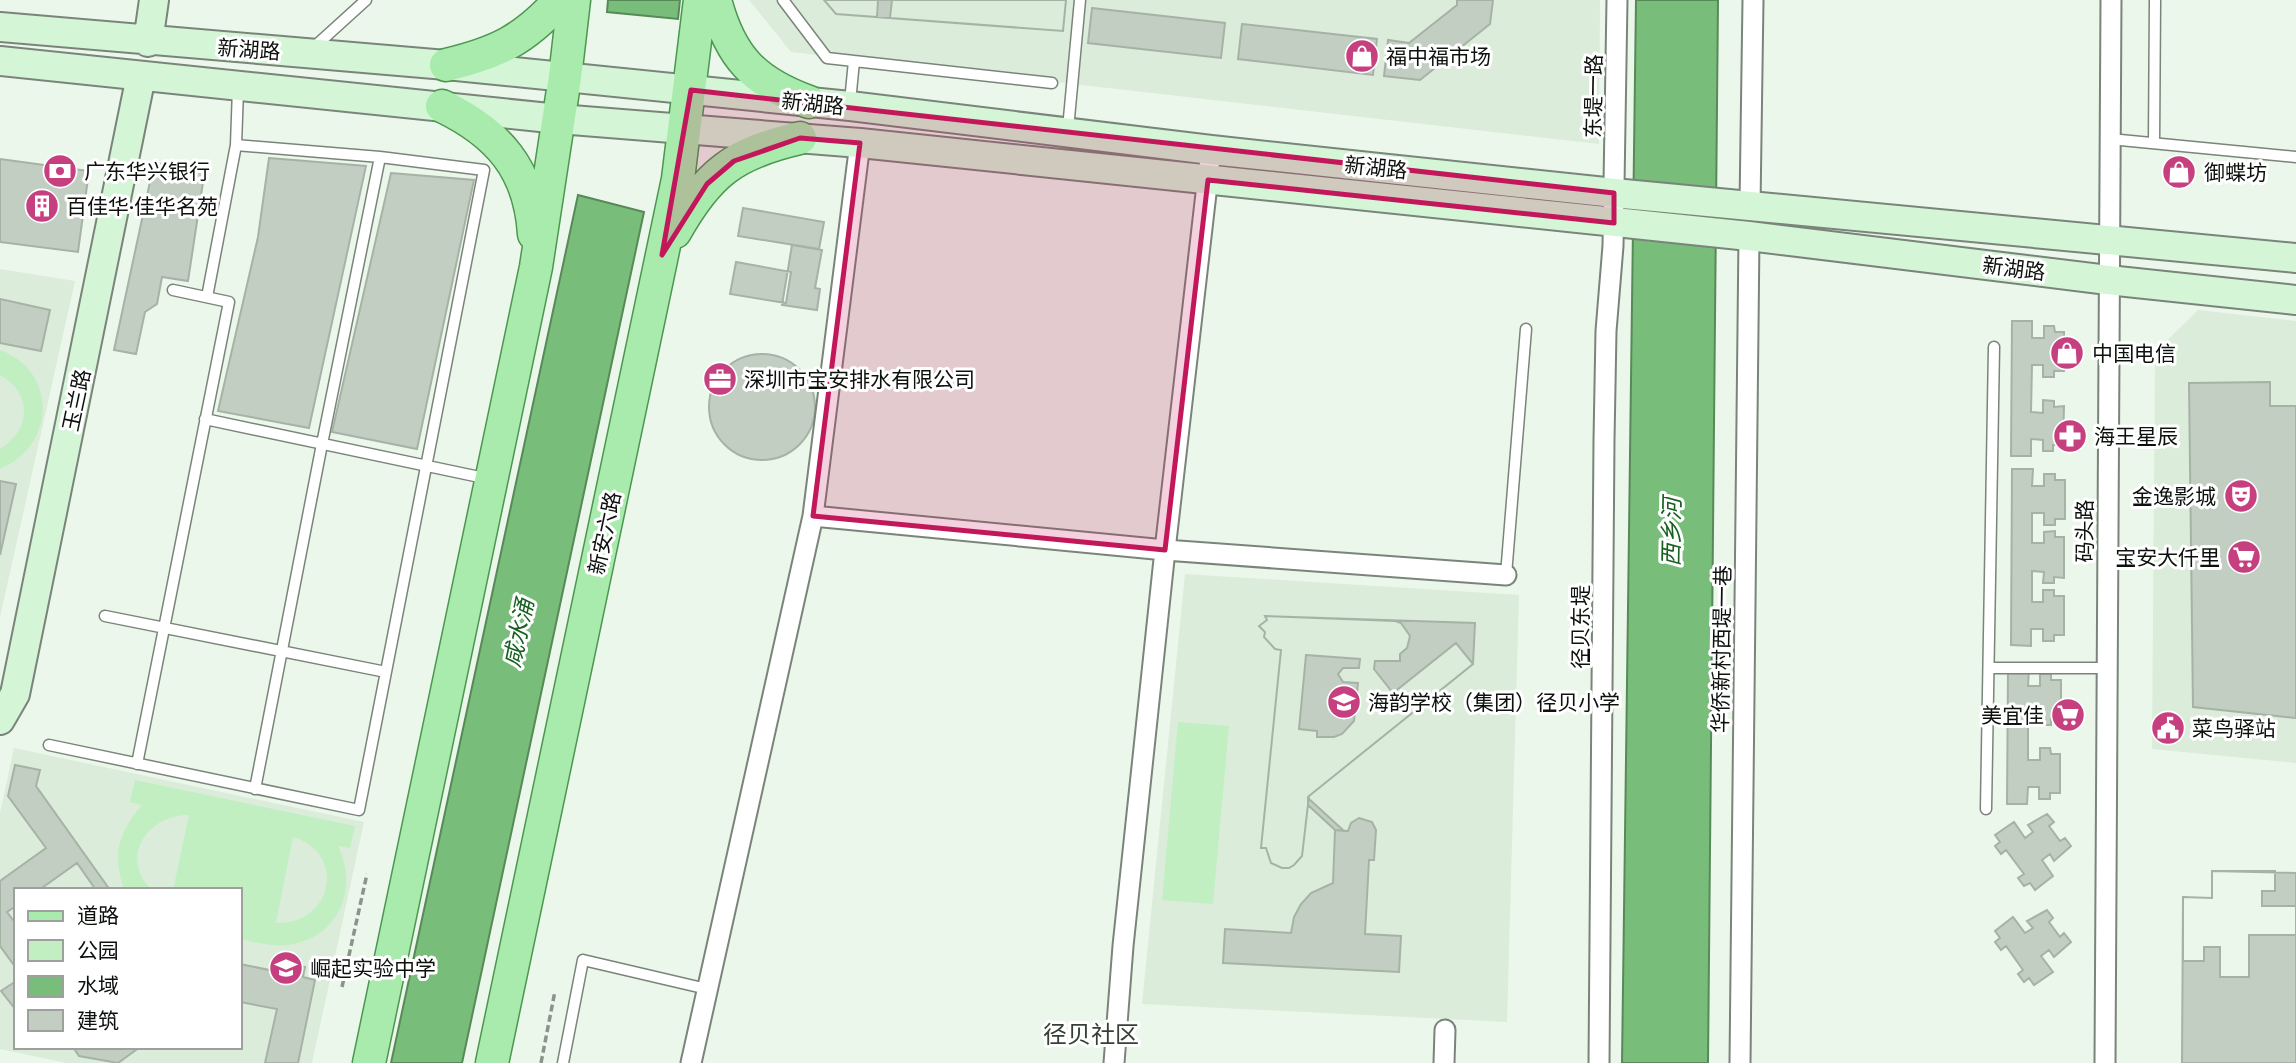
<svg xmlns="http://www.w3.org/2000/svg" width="2296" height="1063" font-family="'PT Serif','Noto Sans SC',serif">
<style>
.built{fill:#dbecda;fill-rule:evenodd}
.green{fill:#c2efc2;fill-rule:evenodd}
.water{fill:#78bd7a;stroke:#588959;stroke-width:2}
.building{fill:#c3cec3;stroke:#a7b2a7;stroke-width:2;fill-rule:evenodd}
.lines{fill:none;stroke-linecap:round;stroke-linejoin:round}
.lane-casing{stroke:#7a847a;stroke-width:13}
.street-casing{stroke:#7a847a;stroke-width:23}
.secondary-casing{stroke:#7a847a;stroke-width:32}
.primary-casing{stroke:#4c9651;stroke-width:35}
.path{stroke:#8b938a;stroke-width:3.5;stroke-dasharray:7 3.5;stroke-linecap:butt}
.lane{stroke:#fff;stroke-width:10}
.street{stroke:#fff;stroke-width:19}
.secondary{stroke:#d4f5d6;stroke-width:28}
.primary{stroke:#a8ebac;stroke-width:32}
.marked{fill:#c2185b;fill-opacity:0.2;stroke:#c2185b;stroke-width:5;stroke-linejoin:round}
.labels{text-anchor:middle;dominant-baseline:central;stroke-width:6;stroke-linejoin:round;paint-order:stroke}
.street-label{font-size:21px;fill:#0d110d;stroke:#fff}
.poi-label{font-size:21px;fill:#0d110d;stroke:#fff;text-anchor:start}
.water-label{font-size:23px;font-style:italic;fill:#176020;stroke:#fff}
.quarter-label{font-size:24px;fill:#374037;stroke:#fff}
</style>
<rect width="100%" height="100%" fill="#ecf7eb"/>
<path class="built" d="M 749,0 L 1600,0 L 1599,144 L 791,52 Z
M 0,269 L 75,281 L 0,617 Z
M 2198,310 L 2296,321 L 2296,763 L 2152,749 L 2155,352 Z
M 1185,574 L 1519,595 L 1507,1022 L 1142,1004 Z
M 14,748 L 364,822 L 312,1063 L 66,1063 L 0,1049 L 0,813 ZM 16,890 L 240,890 L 240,1047 L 16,1047 Z"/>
<path class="green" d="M 0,350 C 58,371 56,446 0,469 L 0,449 C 31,430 33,393 0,375 Z
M 1178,722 L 1229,726 L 1213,904 L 1162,900 Z
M 135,780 L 355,826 L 350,848 L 338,846 C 359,889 339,938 288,945 C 272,947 255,942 240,939 L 240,890 L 173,890 L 189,815 C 146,815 119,859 152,890 L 124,890 C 112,854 118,833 142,805 L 130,802 ZM 293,837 C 347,853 333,925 276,923 Z"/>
<path class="water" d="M 608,0 L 680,0 L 678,19 L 607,12 Z
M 1636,0 L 1718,0 L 1708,1063 L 1622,1063 Z
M 578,195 L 644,212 L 462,1063 L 391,1063 Z"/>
<path class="building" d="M 824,0 L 1066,0 L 1063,31 L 836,14 Z
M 824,0 L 878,0 L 877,17 L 836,14 Z
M 892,0 L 1066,0 L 1063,31 L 890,18 Z
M 1457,0 L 1493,0 L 1490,24 L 1420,80 L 1384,76 L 1388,40 L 1409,43 L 1457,5 Z
M 1092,8 L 1225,23 L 1221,58 L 1088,43 Z
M 1242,24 L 1377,39 L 1373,75 L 1238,59 Z
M 269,158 L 366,166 L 309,428 L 218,411 L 258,237 Z
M 0,159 L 89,171 L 78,252 L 0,242 Z
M 154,163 L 205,169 L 188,281 L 162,277 L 157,304 L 145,312 L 136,354 L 114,350 Z
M 391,173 L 474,180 L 417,449 L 332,432 Z
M 743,208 L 824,222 L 819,249 L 738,236 Z
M 792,245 L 822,250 L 815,288 L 820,289 L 817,310 L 782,305 Z
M 736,262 L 791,272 L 786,303 L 730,294 Z
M 0,299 L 50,310 L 41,351 L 0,343 Z
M 2012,321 L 2032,321 L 2032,338 L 2044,338 L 2044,326 L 2054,326 L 2055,332 L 2064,332 L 2064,371 L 2054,371 L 2054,377 L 2043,377 L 2043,365 L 2032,365 L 2031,412 L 2043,413 L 2043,400 L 2054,401 L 2054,407 L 2064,406 L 2063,445 L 2053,445 L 2053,451 L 2043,451 L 2043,440 L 2031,439 L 2031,456 L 2011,456 Z
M709 407a53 53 0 1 1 106 0a53 53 0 1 1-106 0Z
M 2270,382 L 2270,406 L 2296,406 L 2296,718 L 2193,707 L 2189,383 Z
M 2012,469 L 2033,469 L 2032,486 L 2044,486 L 2044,474 L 2055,474 L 2055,480 L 2065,480 L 2065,519 L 2055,519 L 2055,525 L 2044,525 L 2044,513 L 2032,513 L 2032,543 L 2044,543 L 2044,532 L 2055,531 L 2055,537 L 2064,537 L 2064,578 L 2054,577 L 2054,583 L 2043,583 L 2044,572 L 2032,571 L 2032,602 L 2043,602 L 2043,590 L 2054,590 L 2054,596 L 2064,596 L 2064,635 L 2054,635 L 2054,641 L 2043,641 L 2043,629 L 2031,629 L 2031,646 L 2011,645 Z
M 0,481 L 16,484 L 0,555 Z
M 1265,616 L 1395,621 L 1401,623 L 1410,636 L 1407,648 L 1400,654 L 1400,661 L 1375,661 L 1374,669 L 1393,693 L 1456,643 L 1473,664 L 1309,796 L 1302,856 L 1294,865 L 1289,868 L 1282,868 L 1271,863 L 1266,848 L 1261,848 L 1281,650 L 1275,649 L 1264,637 L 1265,632 L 1259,626 L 1267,620 ZM 1306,655 L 1360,659 L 1359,668 L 1343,668 L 1338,674 L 1343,682 L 1358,683 L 1354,721 L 1342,734 L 1334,737 L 1317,737 L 1317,731 L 1299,729 Z
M 1265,616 L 1475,623 L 1473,664 L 1309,796 L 1302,856 L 1294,865 L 1289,868 L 1282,868 L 1271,863 L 1266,848 L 1261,848 L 1281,650 L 1275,649 L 1264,637 L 1265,632 L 1259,626 L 1267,620 Z
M 2008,669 L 2029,669 L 2028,686 L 2040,686 L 2040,674 L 2051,674 L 2051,680 L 2061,680 L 2061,718 L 2051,719 L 2051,725 L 2040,725 L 2040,713 L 2028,713 L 2028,760 L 2040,760 L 2040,748 L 2050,748 L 2051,754 L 2060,754 L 2060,793 L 2050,793 L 2050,799 L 2039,799 L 2039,787 L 2028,787 L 2027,804 L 2007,804 Z
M 15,765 L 40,770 L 36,786 L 110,890 L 96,890 L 77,863 L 39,890 L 16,890 L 16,906 L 7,912 L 16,924 L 16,968 L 0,946 L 0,881 L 46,848 L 8,796 Z
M 1308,798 L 1344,831 L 1335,830 L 1308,805 Z
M 2047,814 L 2054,822 L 2049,826 L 2060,841 L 2065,838 L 2071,846 L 2054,861 L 2050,854 L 2042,860 L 2053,876 L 2035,890 L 2030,883 L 2024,886 L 2018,878 L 2024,874 L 2006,850 L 2001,854 L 1995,846 L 2000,842 L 1995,835 L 2014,822 L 2025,838 L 2033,832 L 2028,825 Z
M 1359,818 L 1372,822 L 1376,830 L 1374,860 L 1369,860 L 1365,934 L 1401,936 L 1399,972 L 1223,963 L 1225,929 L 1291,933 L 1294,917 L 1301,904 L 1311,893 L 1333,883 L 1335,830 L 1348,831 L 1351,823 Z
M 2212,871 L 2296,873 L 2296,1063 L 2182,1063 L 2183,897 L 2212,898 Z
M 2212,871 L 2275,871 L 2275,891 L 2262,891 L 2262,906 L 2296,906 L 2296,935 L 2249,935 L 2249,977 L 2220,977 L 2220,947 L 2204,947 L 2204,961 L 2183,961 L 2183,897 L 2212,898 Z
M 2047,910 L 2053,918 L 2049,922 L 2060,937 L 2064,933 L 2071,942 L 2054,957 L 2049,950 L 2041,956 L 2053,972 L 2034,985 L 2029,978 L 2024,982 L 2018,974 L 2023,970 L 2006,946 L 2001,950 L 1995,942 L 2000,938 L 1995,931 L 2013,917 L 2025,933 L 2033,928 L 2027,921 Z
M 286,963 L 305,967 L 303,977 L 315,980 L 298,1063 L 265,1063 L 277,1009 L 240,1002 L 240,964 L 284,973 Z
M 16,981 L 16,1010 L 1,991 Z
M 73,1047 L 140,1047 L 118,1063 L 79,1056 Z"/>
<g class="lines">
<g class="lane-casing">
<path id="lane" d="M 783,0 L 827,58 L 1052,83
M 312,49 L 366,0
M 850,102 L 854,61
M 1068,129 L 1080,0
M 2110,139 L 2296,157
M 2154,143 L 2155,0
M 207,297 L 236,145 L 238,89
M 205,419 L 489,479
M 1506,575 L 1526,329
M 105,616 L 386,672
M 1989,668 L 2106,668
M 49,745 L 359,810 L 484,170 L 380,157 L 236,145
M 137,764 L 229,302 L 173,290
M 255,789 L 322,444 L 380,157
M 1986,809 L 1994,347
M 563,1063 L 583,960 L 707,989"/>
</g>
<g class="street-casing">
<path id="street" d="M 1750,205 L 1753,0
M 813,516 L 1165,550 L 1506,575
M 691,1063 L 813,516 L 860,143
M 1114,1063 L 1123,946 L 1165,550 L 1211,150
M 1444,1063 L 1445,1030
M 1599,1063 L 1604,440 L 1606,331 L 1613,246 L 1617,0
M 1740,1063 L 1749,236
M 2105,1063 L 2111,0"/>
</g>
<g class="secondary-casing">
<path id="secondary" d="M 0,27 L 446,65 L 850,106 L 1211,150 L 1624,194 L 2296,258
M 148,42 L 154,0
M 0,61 L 559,119 L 860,143 L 1749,236 L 2108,280 L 2296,300
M 0,720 L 15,694 L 141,76"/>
</g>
<g class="primary-casing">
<path id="primary" d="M 715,0 C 730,57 754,82 809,102
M 446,65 C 497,53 524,40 560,0
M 442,106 C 498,133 530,169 534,234
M 675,232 C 708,173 734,153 800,138
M 369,1063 L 536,267 L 565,77 L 574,0
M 492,1063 L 678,179 L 700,0"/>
</g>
<path class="path" d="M 342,987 L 367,874
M 541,1063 L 555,991"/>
<use href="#lane" class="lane"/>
<use href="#street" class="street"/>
<use href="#secondary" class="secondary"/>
<use href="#primary" class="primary"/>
</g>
<path class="marked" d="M 691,90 L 1614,193 L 1614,223 L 1208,180 L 1165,550 L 813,516 L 860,143 L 800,138 L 734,161 L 707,184 L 662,255 Z"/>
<defs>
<g id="shop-disc" transform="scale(1.75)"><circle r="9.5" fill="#c64080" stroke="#fff"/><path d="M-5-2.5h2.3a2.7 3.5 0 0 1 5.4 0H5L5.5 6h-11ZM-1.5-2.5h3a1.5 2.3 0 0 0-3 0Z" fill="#fff"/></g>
<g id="bank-disc" transform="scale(1.75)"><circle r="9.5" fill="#c64080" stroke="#fff"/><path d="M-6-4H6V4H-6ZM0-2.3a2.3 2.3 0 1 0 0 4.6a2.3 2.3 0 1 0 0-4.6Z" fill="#fff"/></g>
<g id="building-disc" transform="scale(1.75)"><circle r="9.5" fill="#c64080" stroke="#fff"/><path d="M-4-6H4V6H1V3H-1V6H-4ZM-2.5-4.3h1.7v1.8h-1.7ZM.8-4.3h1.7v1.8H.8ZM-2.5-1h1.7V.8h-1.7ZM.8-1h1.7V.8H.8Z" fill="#fff"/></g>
<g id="office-disc" transform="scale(1.75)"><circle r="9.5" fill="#c64080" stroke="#fff"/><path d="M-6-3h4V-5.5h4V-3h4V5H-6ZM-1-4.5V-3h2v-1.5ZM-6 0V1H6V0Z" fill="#fff"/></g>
<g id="pharmacy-disc" transform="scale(1.75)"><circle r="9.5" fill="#c64080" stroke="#fff"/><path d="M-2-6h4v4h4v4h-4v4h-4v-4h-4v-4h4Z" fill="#fff"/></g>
<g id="theatre-disc" transform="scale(1.75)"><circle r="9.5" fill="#c64080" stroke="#fff"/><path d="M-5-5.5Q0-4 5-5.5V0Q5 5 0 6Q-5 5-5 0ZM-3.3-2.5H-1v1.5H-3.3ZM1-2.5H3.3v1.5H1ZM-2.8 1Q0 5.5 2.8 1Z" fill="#fff"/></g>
<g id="supermarket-disc" transform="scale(1.75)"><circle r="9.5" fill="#c64080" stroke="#fff"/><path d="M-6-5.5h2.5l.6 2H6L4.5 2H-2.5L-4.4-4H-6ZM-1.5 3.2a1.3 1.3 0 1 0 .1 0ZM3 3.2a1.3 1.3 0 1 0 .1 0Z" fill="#fff"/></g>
<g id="school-disc" transform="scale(1.75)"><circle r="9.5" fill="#c64080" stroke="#fff"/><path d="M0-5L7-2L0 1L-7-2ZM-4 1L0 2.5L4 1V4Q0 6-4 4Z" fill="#fff"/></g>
<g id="civic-disc" transform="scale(1.75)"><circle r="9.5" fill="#c64080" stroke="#fff"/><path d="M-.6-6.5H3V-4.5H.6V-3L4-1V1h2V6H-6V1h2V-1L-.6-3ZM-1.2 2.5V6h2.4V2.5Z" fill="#fff"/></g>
</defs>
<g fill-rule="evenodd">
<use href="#shop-disc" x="1362" y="56"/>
<use href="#bank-disc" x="60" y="171"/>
<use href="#shop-disc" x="2179" y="172"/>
<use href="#building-disc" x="42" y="206"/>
<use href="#shop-disc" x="2067" y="353"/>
<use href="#office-disc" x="720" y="379"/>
<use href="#pharmacy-disc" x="2070" y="436"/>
<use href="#theatre-disc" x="2241" y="496"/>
<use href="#supermarket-disc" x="2244" y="557"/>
<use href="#school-disc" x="1344" y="702"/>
<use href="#supermarket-disc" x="2068" y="715"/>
<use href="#civic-disc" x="2168" y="728"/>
<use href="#school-disc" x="286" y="968"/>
</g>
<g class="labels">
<g class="street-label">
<text transform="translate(249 49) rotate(4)">新湖路</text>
<text transform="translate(1593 96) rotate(-89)">东堤一路</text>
<text transform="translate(813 103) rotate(6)">新湖路</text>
<text transform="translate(1376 167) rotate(6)">新湖路</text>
<text transform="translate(2014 268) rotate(7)">新湖路</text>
<text transform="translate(76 400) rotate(-78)">玉兰路</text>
<text transform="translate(2084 531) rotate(-90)">码头路</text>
<text transform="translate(604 533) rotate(-78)">新安六路</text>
<text transform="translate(1580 627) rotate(-90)">径贝东堤</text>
<text transform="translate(1721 649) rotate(-89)">华侨新村西堤一巷</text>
</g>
<g class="poi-label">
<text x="1386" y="56">福中福市场</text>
<text x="84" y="171">广东华兴银行</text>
<text x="2204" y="172">御蝶坊</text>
<text x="66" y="206">百佳华·佳华名苑</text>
<text x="2092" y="353">中国电信</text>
<text x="744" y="379">深圳市宝安排水有限公司</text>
<text x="2094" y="436">海王星辰</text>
<text x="2216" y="496" text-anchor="end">金逸影城</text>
<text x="2220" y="557" text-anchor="end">宝安大仟里</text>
<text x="1368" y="702">海韵学校（集团）径贝小学</text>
<text x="2044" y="715" text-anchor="end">美宜佳</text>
<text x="2192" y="728">菜鸟驿站</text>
<text x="310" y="968">崛起实验中学</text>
</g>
<g class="water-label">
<text transform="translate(1671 532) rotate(-89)">西乡河</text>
<text transform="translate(518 633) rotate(-78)">咸水涌</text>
</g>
<g class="quarter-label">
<text x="1091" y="1034">径贝社区</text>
</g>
</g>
<rect x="14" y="888" width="228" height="161" fill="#ffffff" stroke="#9ea09e" stroke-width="2"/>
<rect x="28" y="911" width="35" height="10" fill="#a8ebac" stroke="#9ea09e" stroke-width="2"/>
<text x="77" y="923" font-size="21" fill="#0d110d">道路</text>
<rect x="28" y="940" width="35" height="21" fill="#c2efc2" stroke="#9ea09e" stroke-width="2"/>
<text x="77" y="958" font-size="21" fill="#0d110d">公园</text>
<rect x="28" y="976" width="35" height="21" fill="#78bd7a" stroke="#9ea09e" stroke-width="2"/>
<text x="77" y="993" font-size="21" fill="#0d110d">水域</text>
<rect x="28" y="1010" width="35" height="21" fill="#c3cec3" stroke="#9ea09e" stroke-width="2"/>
<text x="77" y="1028" font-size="21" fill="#0d110d">建筑</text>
</svg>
